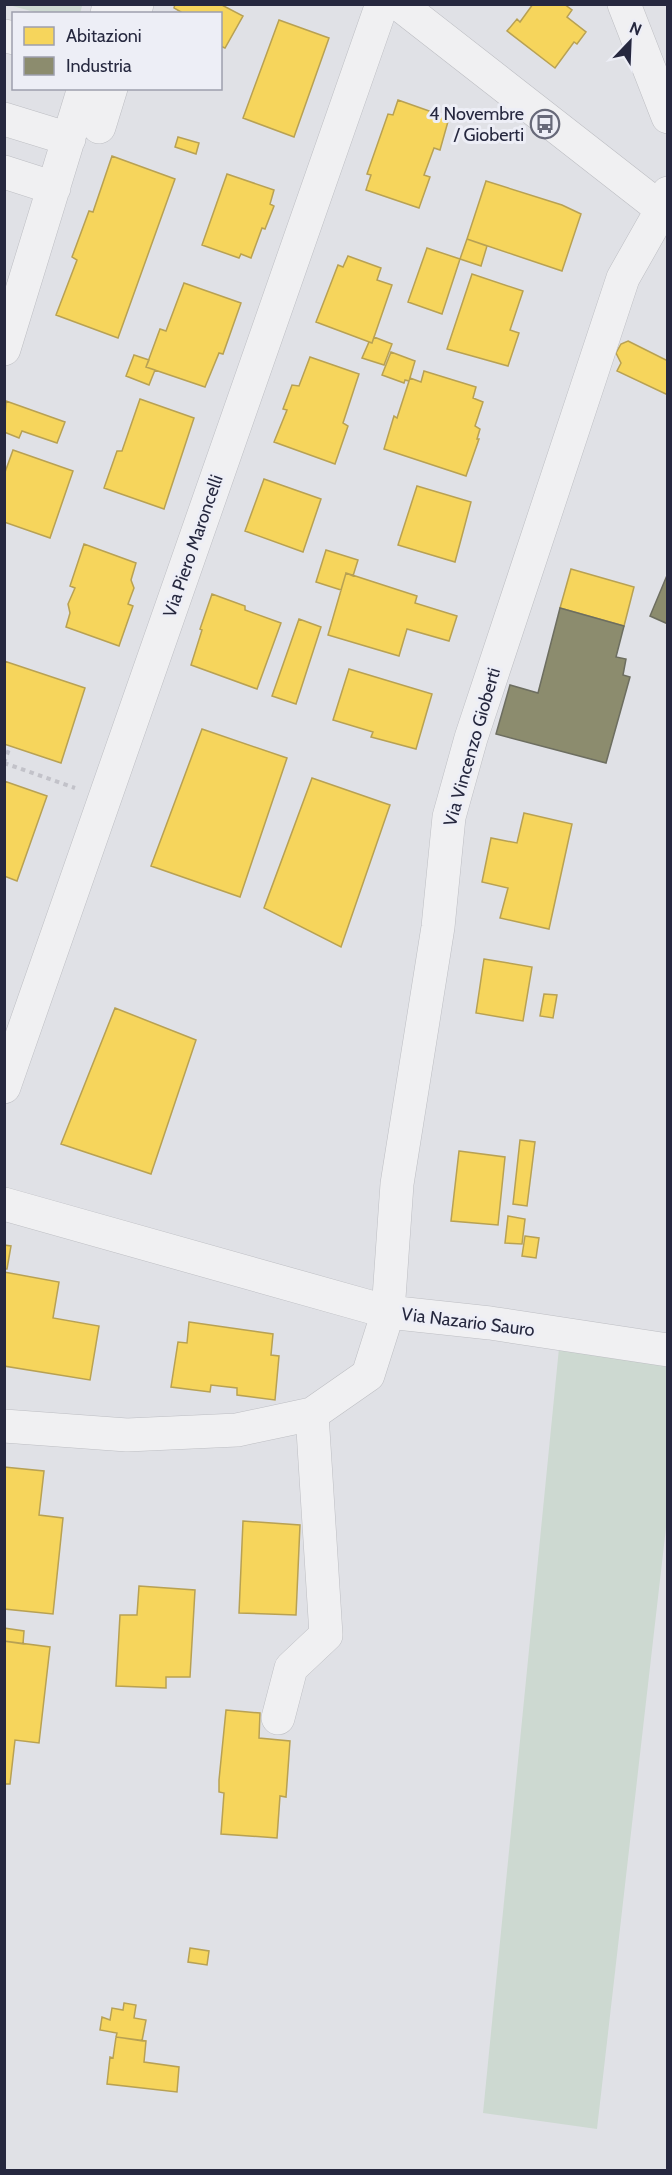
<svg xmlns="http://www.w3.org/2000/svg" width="672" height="2175" font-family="Cabin,sans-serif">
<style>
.green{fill:#cdd9d1}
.homes{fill:#f6d55c;stroke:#b8a153;stroke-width:1.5}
.industry{fill:#8c8c6e;stroke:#6d6e60;stroke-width:1.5}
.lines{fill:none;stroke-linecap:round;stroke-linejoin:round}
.minor-casing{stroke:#bdbec3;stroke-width:34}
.path{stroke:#c2c2c9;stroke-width:4;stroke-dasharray:4.5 4.5;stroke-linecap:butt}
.minor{stroke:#f0f0f2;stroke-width:33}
.labels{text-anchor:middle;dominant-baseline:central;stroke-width:6;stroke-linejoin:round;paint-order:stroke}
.poi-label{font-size:18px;fill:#26283f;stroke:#edeef6;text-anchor:end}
.street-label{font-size:18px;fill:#26283f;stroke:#edeef6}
</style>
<rect width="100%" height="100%" fill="#e0e1e6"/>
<path class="green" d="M 80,4 L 82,6 L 80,14 L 38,13 L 9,5 Z
M 561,1328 L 667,1341 L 667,1519 L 597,2129 L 483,2113 Z"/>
<path class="homes" d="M 175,4 L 220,4 L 243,16 L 225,48 L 220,46 L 220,14 L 181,14 L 181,12 L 174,8 Z
M 533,4 L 564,4 L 572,10 L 567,17 L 586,32 L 577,44 L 574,42 L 555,68 L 507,31 L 517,19 L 520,22 Z
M 279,20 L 329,38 L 294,137 L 243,118 Z
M 398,100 L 449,118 L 440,150 L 434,148 L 424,175 L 430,177 L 419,208 L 366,190 L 371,175 L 367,174 L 388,114 L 393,115 Z
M 178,137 L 199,143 L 196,154 L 175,147 Z
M 112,156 L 175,179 L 118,338 L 56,315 L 77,260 L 72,257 L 89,211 L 93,212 Z
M 227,174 L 274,190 L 270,204 L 274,206 L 265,229 L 262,228 L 251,258 L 241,254 L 239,258 L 202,245 Z
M 486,181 L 562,205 L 581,214 L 562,271 L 467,239 Z
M 467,239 L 487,246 L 481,266 L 460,259 Z
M 427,248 L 460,259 L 442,314 L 408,302 Z
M 348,256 L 381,268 L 377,280 L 392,285 L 372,343 L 316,322 L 338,265 L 343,267 Z
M 472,274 L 523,291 L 510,330 L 519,333 L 508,366 L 447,349 Z
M 184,283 L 241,303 L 223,354 L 219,353 L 205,387 L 146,367 L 160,329 L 166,331 Z
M 374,337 L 392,344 L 384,365 L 362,358 L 369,342 L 372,343 Z
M 628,341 L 668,361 L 668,395 L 617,371 L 621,363 L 616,353 L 621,344 Z
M 391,352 L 415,361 L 409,381 L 405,380 L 404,383 L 382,375 Z
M 134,355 L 149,360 L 146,367 L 155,370 L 149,385 L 126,376 Z
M 310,357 L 359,374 L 343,423 L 348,426 L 335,464 L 274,442 L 287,410 L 283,409 L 292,385 L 299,386 Z
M 424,371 L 476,387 L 473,398 L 483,402 L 475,426 L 480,429 L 477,439 L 479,439 L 466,476 L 384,449 L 394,416 L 397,418 L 410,378 L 421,382 Z
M 140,399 L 194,418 L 164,509 L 104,488 L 117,451 L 122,451 Z
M 6,401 L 65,422 L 57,443 L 22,431 L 19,438 L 4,432 Z
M 13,450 L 73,471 L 50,538 L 4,522 L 4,475 Z
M 264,479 L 321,499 L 303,552 L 245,531 Z
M 417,486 L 471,502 L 455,562 L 398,545 Z
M 84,544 L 136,563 L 131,580 L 134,588 L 128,604 L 133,606 L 119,646 L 66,627 L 70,613 L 68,604 L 75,588 L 70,586 Z
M 326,550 L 358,560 L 353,576 L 346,573 L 341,590 L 316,582 Z
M 571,569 L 634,587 L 624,626 L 560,608 Z
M 346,573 L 417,596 L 415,603 L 457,616 L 449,641 L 407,629 L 399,656 L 328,635 Z
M 212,594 L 245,606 L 245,610 L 281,623 L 257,689 L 191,665 L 202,630 L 200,629 Z
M 299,619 L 321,627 L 296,704 L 272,696 Z
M 4,661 L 85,688 L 61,763 L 4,744 Z
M 349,669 L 432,694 L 416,749 L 371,737 L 373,732 L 333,720 Z
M 202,729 L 287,758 L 240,897 L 151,866 Z
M 312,778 L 390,805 L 341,947 L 264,908 Z
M 4,781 L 47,796 L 17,881 L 4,876 Z
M 524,813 L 572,824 L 549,929 L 500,918 L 508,888 L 482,882 L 491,838 L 517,843 Z
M 484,959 L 532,967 L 523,1021 L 476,1013 Z
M 544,994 L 557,995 L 553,1018 L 540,1016 Z
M 115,1008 L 196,1040 L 151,1174 L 61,1144 Z
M 520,1140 L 535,1142 L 527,1206 L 513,1204 Z
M 459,1151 L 505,1157 L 498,1225 L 451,1221 Z
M 508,1216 L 525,1219 L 522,1244 L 505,1243 Z
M 525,1236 L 539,1238 L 536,1258 L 522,1256 Z
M 4,1245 L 11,1246 L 7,1269 L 4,1269 Z
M 4,1272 L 59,1282 L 53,1318 L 99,1326 L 90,1380 L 4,1366 Z
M 189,1322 L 273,1334 L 271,1355 L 279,1356 L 275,1400 L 237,1395 L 237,1388 L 211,1385 L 210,1392 L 171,1387 L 178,1342 L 187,1343 Z
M 4,1467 L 44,1471 L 39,1515 L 63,1518 L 53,1614 L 4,1609 Z
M 243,1521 L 300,1525 L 296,1615 L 239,1613 Z
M 139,1586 L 195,1590 L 190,1677 L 166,1677 L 166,1688 L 116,1686 L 120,1615 L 137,1615 Z
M 4,1628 L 24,1631 L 23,1644 L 4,1641 Z
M 4,1641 L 50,1647 L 39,1743 L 15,1740 L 10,1784 L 4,1784 Z
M 226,1710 L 260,1713 L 259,1738 L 290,1741 L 286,1797 L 280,1796 L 277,1838 L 221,1834 L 224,1793 L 219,1792 L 219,1780 Z
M 190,1948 L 209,1951 L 207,1965 L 188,1962 Z
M 124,2003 L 136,2005 L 134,2018 L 146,2020 L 142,2041 L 116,2037 L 117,2033 L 100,2030 L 102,2017 L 110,2020 L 112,2008 L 123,2010 Z
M 116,2037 L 146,2041 L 144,2062 L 179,2067 L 177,2092 L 107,2084 L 110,2057 L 113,2058 Z"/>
<path class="industry" d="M 668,573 L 668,624 L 650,616 Z
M 560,608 L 624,626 L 616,657 L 626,659 L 623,675 L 630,677 L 606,763 L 496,734 L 510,685 L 538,693 Z"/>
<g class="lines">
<g class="minor-casing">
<path id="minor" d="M 399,4 L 668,214
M 624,4 L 668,117
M 107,14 L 109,4
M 134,14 L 137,4
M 5,36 L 14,38
M 4,119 L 69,139
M 99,127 L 111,88
M 4,172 L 54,188
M 4,349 L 84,88
M 4,1087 L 382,4
M 4,1204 L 388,1312 L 490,1323 L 668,1350
M 4,1426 L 127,1435 L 237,1430 L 312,1414 L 368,1375 L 388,1312 L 397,1184 L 438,927 L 449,817 L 471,738 L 623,278 L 662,209 L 668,193
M 278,1718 L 291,1668 L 326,1635 L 312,1414"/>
</g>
<path class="path" d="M 4,763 L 75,788
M 4,763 L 9,749"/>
<use href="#minor" class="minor"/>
</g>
<defs>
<g id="bus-ring" transform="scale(1.5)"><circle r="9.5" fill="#edeef6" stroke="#676979" stroke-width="1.5"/><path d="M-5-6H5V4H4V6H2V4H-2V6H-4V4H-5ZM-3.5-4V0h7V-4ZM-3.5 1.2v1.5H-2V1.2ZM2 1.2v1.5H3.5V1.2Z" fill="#676979"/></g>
</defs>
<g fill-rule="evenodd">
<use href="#bus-ring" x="545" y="124"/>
</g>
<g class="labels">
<g class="poi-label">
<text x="524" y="114">4 Novembre<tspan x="524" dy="21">/ Gioberti</tspan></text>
</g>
<g class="street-label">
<text transform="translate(193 546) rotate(-71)">Via Piero Maroncelli</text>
<text transform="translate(472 747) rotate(-74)">Via Vincenzo Gioberti</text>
<text transform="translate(468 1322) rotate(7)">Via Nazario Sauro</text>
</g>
</g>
<rect width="672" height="2175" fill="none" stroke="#26283f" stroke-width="12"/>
<rect x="12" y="12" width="210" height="78" fill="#edeef6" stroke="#9d9fad" stroke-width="1.5"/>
<rect x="24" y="27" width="30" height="18" fill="#f6d55c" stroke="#9d9fad" stroke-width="1.5"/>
<text x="66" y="42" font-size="18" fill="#26283f">Abitazioni</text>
<rect x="24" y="57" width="30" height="18" fill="#8c8c6e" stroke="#9d9fad" stroke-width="1.5"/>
<text x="66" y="72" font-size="18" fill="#26283f">Industria</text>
<g transform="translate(630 42) rotate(23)" stroke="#edeef6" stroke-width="4.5" paint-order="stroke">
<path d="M0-4.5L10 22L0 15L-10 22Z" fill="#26283f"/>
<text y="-9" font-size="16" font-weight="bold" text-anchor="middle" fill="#26283f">N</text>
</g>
</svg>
